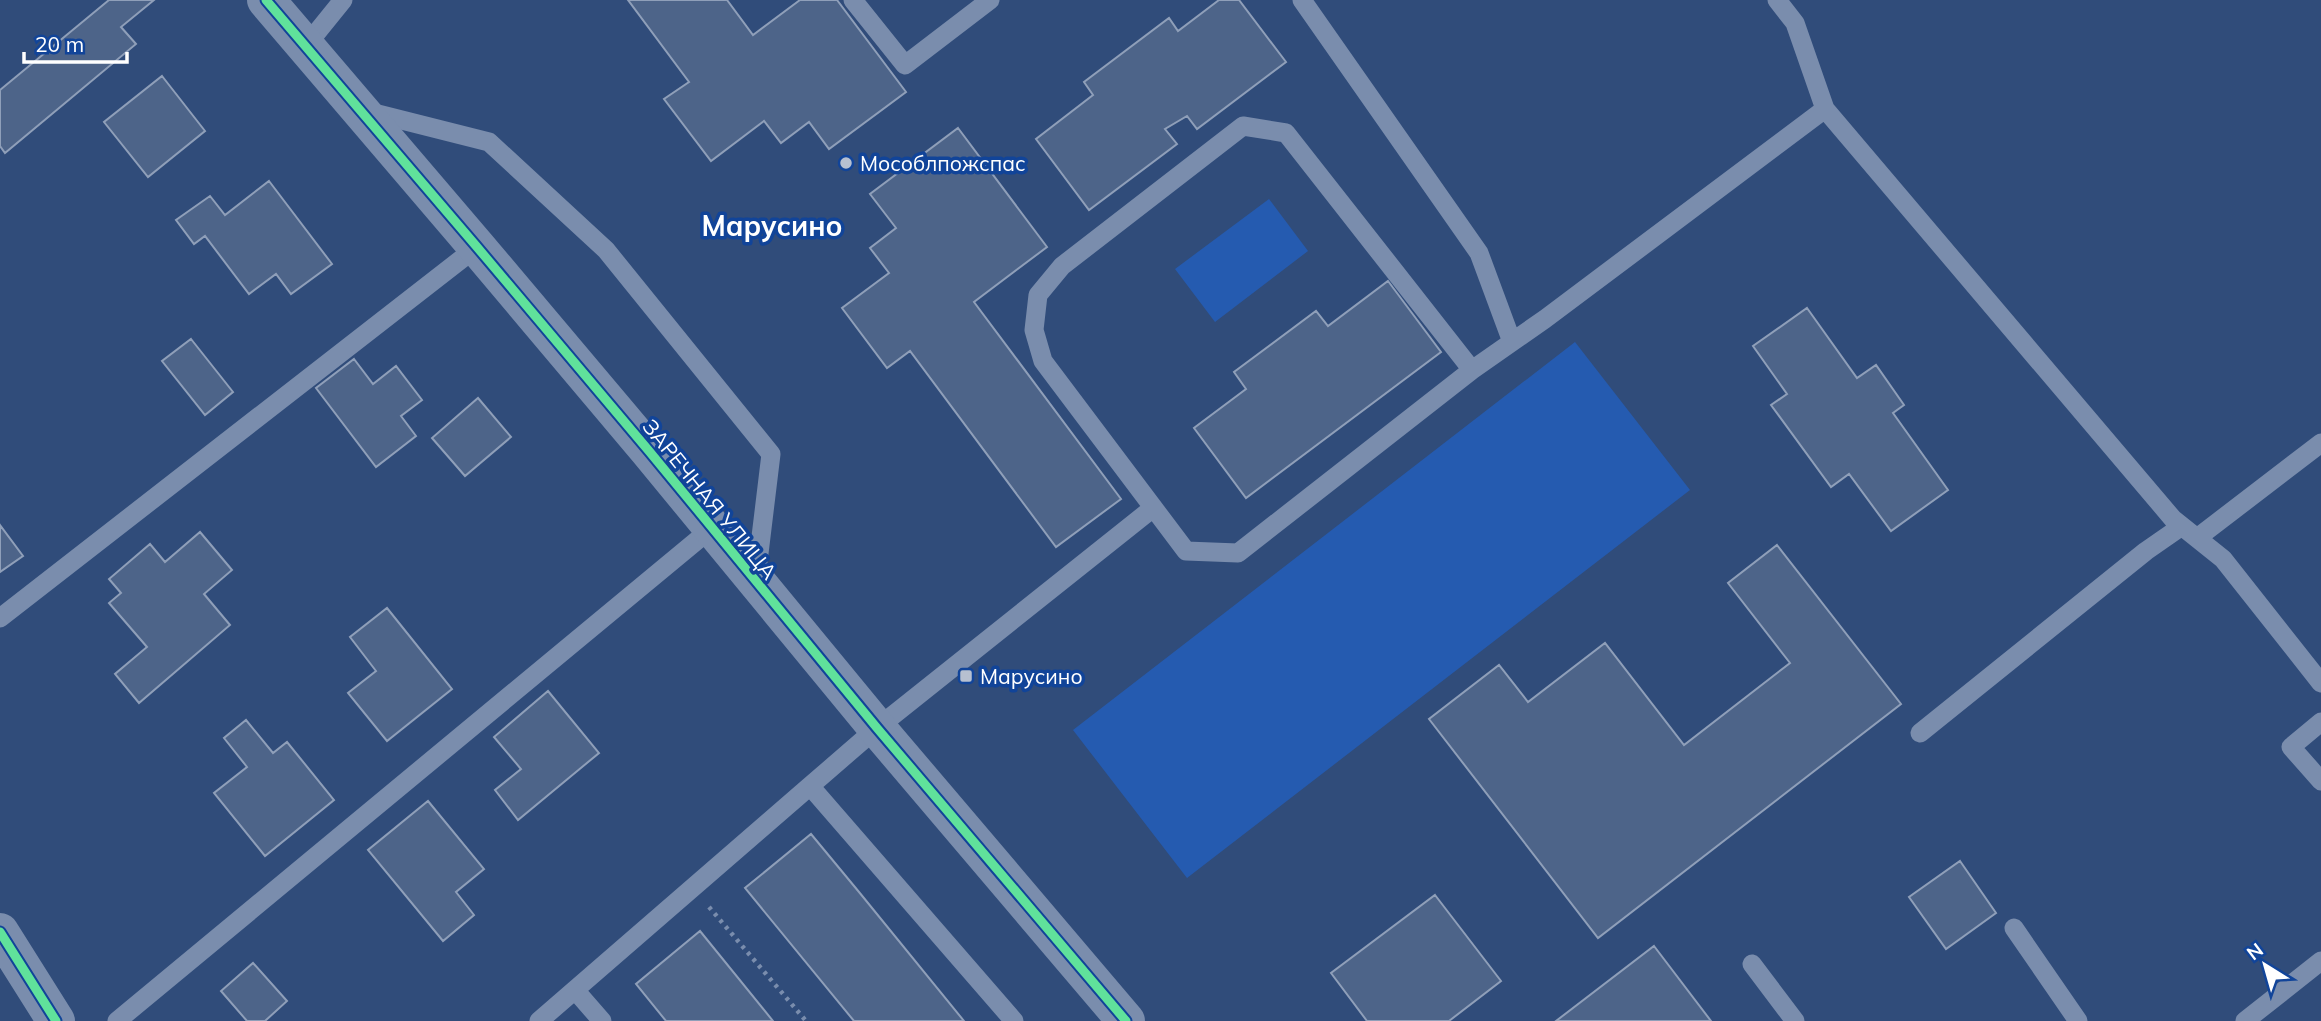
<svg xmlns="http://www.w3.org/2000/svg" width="2321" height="1021" font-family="Mulish,sans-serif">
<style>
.green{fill:#255bb0}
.building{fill:#4d6489;stroke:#8f9fb9;stroke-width:2}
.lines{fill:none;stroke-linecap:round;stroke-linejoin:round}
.path{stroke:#7a8dad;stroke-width:4.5;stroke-dasharray:3.5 5;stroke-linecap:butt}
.service{stroke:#7a8dad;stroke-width:19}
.minor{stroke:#7a8dad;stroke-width:38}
.tertiary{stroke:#7a8dad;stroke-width:38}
.cycleway-casing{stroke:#149;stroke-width:13}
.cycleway{stroke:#60e19b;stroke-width:9}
.poi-dot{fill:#b7c0d0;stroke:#149;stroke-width:2.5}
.labels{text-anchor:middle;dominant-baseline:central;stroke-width:7;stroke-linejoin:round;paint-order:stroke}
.poi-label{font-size:21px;fill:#fff;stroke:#149;text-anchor:start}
.street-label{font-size:21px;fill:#fff;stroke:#149}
.district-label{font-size:28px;font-weight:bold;fill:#fff;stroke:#149}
</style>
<rect width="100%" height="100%" fill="#304c7a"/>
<path class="green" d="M 1269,199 L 1308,251 L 1215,322 L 1175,269 Z
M 1575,342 L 1690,490 L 1187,878 L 1073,730 Z"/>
<path class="building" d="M 109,0 L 154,0 L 121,27 L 136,44 L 5,153 L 0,146 L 0,90 Z
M 628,0 L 727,0 L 753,35 L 800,0 L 837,0 L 906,92 L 829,149 L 809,122 L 781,143 L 764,121 L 711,161 L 664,99 L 689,82 Z
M 1219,0 L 1239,0 L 1286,62 L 1197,129 L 1187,116 L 1165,129 L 1177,144 L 1089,210 L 1036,139 L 1093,95 L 1084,82 L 1169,18 L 1178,31 Z
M 162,76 L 205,131 L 148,177 L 104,122 Z
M 958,128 L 1047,247 L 974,302 L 1121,499 L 1056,547 L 910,351 L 887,368 L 842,308 L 889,273 L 870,248 L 896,228 L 870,194 Z
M 269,181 L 332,264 L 291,294 L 276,274 L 249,294 L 205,236 L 194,244 L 176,220 L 210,196 L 225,215 Z
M 1388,281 L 1441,352 L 1246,498 L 1194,428 L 1246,389 L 1234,372 L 1316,311 L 1328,326 Z
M 1807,308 L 1857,378 L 1876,365 L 1904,405 L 1893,413 L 1948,490 L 1891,531 L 1849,474 L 1831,487 L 1771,405 L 1787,394 L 1753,346 Z
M 191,339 L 233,392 L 205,415 L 162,361 Z
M 354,359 L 373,384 L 396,366 L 422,400 L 401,416 L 416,436 L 376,467 L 316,388 Z
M 478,398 L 511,437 L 465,476 L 432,438 Z
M 0,525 L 23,556 L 0,572 Z
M 200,532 L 232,570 L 204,594 L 230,625 L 139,703 L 115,674 L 147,647 L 109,603 L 121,593 L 109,579 L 150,544 L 165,562 Z
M 1777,545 L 1901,704 L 1598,938 L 1429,719 L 1499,665 L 1528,702 L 1605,643 L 1684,745 L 1790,663 L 1728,583 Z
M 387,608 L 452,689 L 387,741 L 348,693 L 376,671 L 350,637 Z
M 548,691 L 599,753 L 518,820 L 495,790 L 521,769 L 494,737 Z
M 246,720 L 273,753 L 287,742 L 334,800 L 265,856 L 214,793 L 247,767 L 224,738 Z
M 428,801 L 484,869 L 456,892 L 474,915 L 443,941 L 368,850 Z
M 811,834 L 859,892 L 964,1021 L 854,1021 L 745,888 Z
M 1960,861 L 1996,913 L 1946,949 L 1909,897 Z
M 1435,895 L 1501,981 L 1449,1021 L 1367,1021 L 1331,973 Z
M 700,931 L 773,1021 L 666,1021 L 636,984 Z
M 1654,946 L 1711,1021 L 1556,1021 Z
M 253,963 L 287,1001 L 265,1021 L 247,1021 L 221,991 Z"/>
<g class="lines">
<path class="path" d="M 709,907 L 806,1021"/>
<path class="service" d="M 853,0 L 905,65 L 990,0
M 1302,0 L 1479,253 L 1512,342
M 1777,0 L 1795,23 L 1825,109 L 2173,519 L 2223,559 L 2321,683
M 305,47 L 343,0
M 366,111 L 489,142 L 606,250 L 771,454 L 756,578
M 1472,370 L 1286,133 L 1243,126 L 1062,266 L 1038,295 L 1034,330 L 1043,361 L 1186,551 L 1238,553 L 1472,370 L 1545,319 L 1825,109
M 2197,538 L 2321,443
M 0,618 L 477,247
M 2321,722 L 2291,747 L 2321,781
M 1920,733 L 2146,551 L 2182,526
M 810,786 L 877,728 L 1153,508
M 2014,928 L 2078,1021
M 1752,964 L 1795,1021
M 575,990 L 602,1021
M 117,1021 L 712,528
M 539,1021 L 810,786 L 1014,1021
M 2245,1021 L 2321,961"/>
<path class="minor" d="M 0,932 L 56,1021"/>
<path class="tertiary" d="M 266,0 L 477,247 L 649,451 L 877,728 L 1126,1021"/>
<g class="cycleway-casing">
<path id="cycleway" d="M 266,0 L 477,247 L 649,451 L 877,728 L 1126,1021
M 0,932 L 56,1021"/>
</g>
<use href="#cycleway" class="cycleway"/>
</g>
<g class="poi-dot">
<circle cx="846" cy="163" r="7"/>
<rect x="959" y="669" width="14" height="14" rx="3.5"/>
</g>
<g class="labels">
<g class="poi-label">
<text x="860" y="163">Мособлпожспас</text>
<text x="980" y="676">Марусино</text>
</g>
<g class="street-label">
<text transform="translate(710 499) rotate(51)">ЗАРЕЧНАЯ УЛИЦА</text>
</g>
<g class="district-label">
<text x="772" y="225">Марусино</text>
</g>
</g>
<g transform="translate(2265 965) rotate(323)" stroke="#114499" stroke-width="5" paint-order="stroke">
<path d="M0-5L12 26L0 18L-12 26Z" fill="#ffffff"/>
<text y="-10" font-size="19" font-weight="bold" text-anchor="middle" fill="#ffffff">N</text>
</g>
<path d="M24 52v10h103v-10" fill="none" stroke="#ffffff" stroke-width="3.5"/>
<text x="35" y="52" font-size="21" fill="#ffffff" stroke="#114499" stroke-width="5" paint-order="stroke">20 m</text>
</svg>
